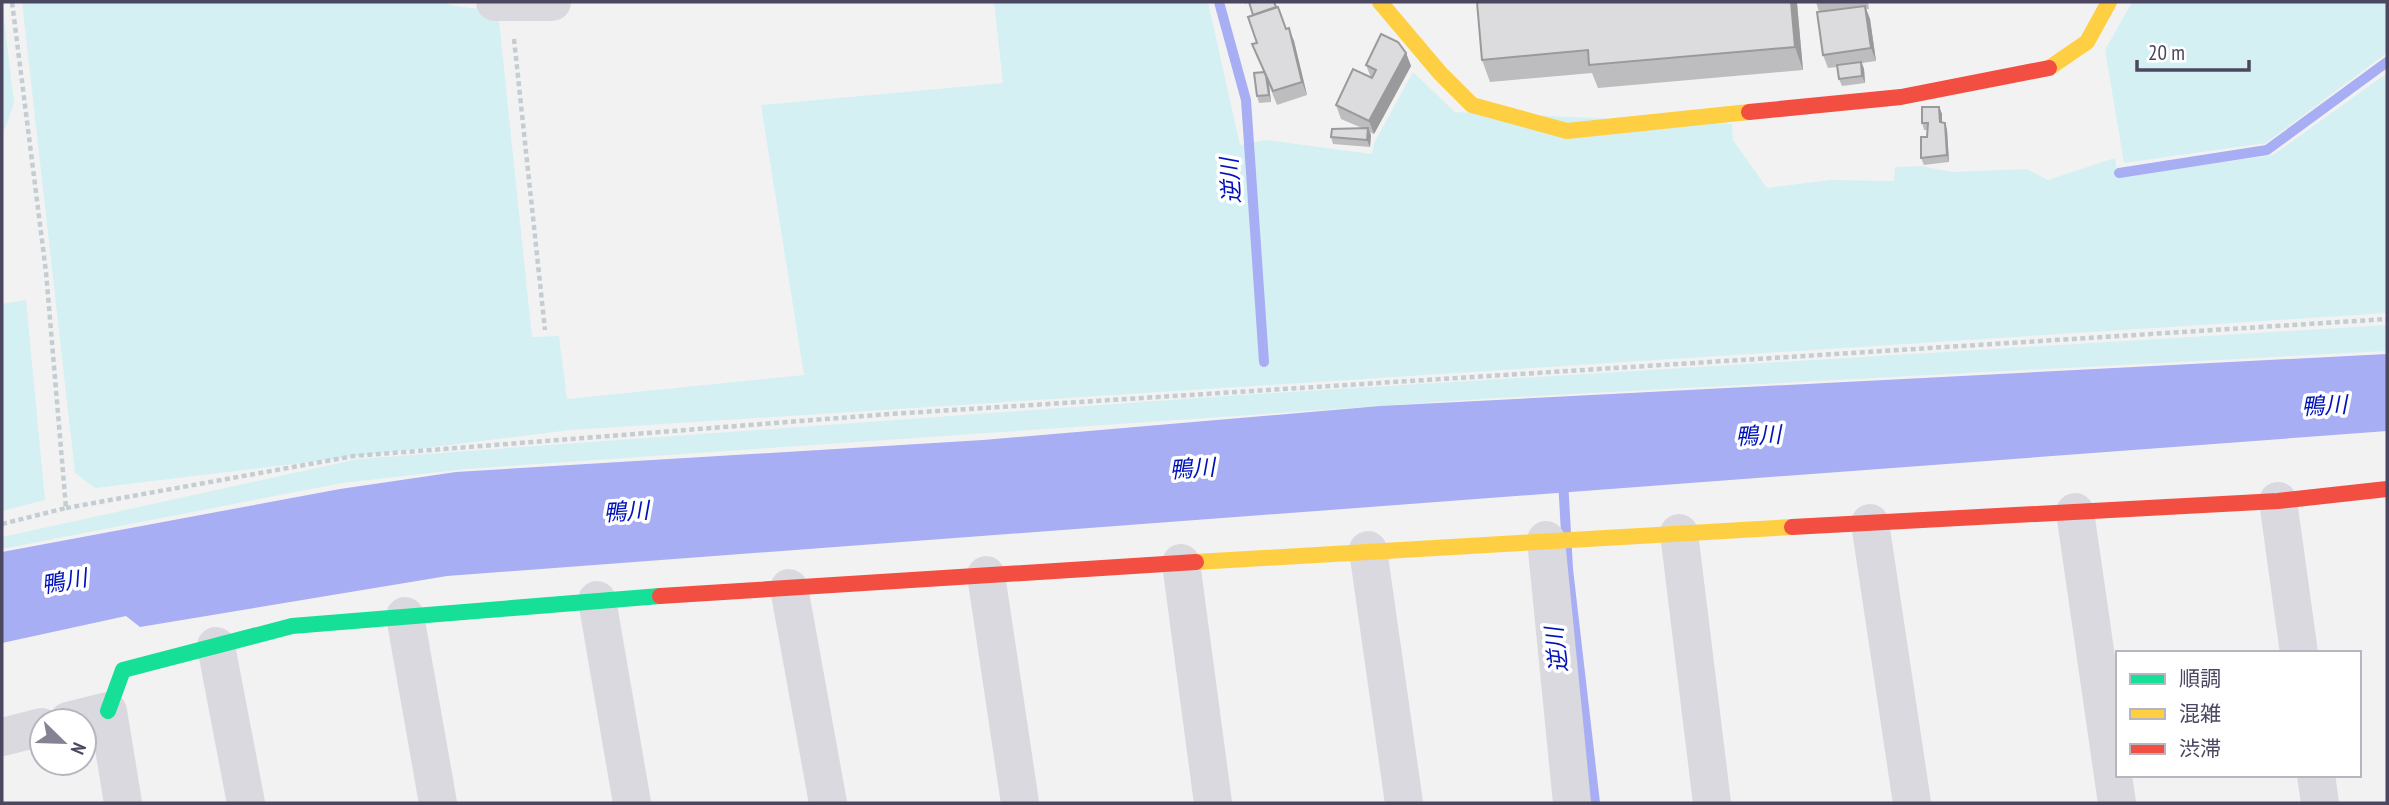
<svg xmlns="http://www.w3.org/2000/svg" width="2389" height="805" font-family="'PT Sans Narrow','Noto Sans JP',sans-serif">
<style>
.green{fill:#d5f0f3}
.water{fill:#a7aef3}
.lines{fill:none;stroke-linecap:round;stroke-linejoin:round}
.stream{stroke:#a7aef3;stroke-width:10}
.path{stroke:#c4cdd2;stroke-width:4.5;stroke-dasharray:5 3.5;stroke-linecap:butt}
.street{stroke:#dad9df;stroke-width:38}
.fast{stroke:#16e098;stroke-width:16}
.slow{stroke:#ffcf43;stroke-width:16}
.jam{stroke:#f24e42;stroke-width:16}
.wall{fill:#bdbcbf}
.shaded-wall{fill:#9a999b}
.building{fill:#dcdbde;stroke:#9a999b;stroke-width:2}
.labels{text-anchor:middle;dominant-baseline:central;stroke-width:7;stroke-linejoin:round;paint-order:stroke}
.water-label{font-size:23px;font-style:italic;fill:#0112ba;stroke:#fff}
</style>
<rect width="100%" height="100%" fill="#f2f2f2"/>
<path class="green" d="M 2,2 L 14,103 L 5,129 L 2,129 Z
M 22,2 L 442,2 L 455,6 L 498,11 L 532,337 L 559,336 L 567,399 L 804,375 L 761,105 L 1003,83 L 994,2 L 1208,2 L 1240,145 L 1266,140 L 1372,154 L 1374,143 L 1413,72 L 1455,112 L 1732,124 L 1733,140 L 1767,188 L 1830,180 L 1894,181 L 1895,167 L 1921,166 L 1952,172 L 2027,169 L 2048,180 L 2115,158 L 2118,177 L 2273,155 L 2387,73 L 2387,313 L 571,430 L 95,488 L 75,473 Z
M 2132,2 L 2387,2 L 2387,53 L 2266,143 L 2124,163 L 2105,50 Z
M 26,300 L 45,500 L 2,511 L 2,304 Z
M 2387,325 L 2387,351 L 1496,398 L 466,469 L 342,483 L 2,549 L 2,537 L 358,459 L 1225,396 Z"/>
<path class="water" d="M 2387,354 L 2387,431 L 447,576 L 140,627 L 126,616 L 2,643 L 2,552 L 340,489 L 456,472 L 983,440 L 1380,406 Z"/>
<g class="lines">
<path class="stream" d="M 1219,2 L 1246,100 L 1264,362
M 2119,173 L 2267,150 L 2387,62
M 1563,479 L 1568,569 L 1595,803"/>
<path class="path" d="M 514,39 L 545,330
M 66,508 L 354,456 L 890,414 L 2387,319
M 2,524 L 66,508 L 46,272 L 12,2"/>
<path class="street" d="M 495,2 L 552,2
M 2278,501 L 2299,653
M 2075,512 L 2117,803
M 1870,523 L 1912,803
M 1679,533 L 1712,803
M 1546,540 L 1572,803
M 1368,550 L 1404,803
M 1181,563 L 1213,803
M 986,575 L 1020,803
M 789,588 L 828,803
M 597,600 L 632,803
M 405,616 L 438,803
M 216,646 L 246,803
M 68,721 L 108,711 L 123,803
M 2,737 L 42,727
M 2316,775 L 2320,803"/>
<path class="fast" d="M 108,711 L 123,670 L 292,626 L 660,596"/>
<path class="slow" d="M 1380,2 L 1440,73 L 1472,105 L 1567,131 L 1749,112
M 2049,68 L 2087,42 L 2109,2
M 1196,562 L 1792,527"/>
<path class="jam" d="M 1749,112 L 1901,97 L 2049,68
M 1792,527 L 2278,501 L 2387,489
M 660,596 L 1196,562"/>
</g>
<path class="wall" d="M 1244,2 L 1275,2 L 1286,29 L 1294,41 L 1307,95 L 1277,105 L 1269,85 L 1271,102 L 1259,103 L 1257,96 L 1264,72 L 1252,44 L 1257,43 L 1253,15 L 1249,2 L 1245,4 Z
M 1477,2 L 1797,2 L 1803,70 L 1598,88 L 1592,73 L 1490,82 L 1482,60 Z
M 1816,2 L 1868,2 L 1869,9 L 1866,9 L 1870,19 L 1876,61 L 1862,63 L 1864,69 L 1865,83 L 1842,86 L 1839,79 L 1837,67 L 1828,68 L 1823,55 L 1819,12 Z
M 1406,53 L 1411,66 L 1374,134 L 1369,132 L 1371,135 L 1370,147 L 1333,144 L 1331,137 L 1362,128 L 1341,119 L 1336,105 L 1371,78 L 1366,65 Z
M 1939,107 L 1942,114 L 1942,123 L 1945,123 L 1947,130 L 1949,162 L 1924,165 L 1921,158 L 1927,137 L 1928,130 L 1924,130 L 1922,123 Z"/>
<path class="shaded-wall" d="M 1791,2 L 1797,2 L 1797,4 L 1803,70 L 1795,47 Z
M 1865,6 L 1870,19 L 1876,61 L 1871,48 Z
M 1289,28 L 1294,41 L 1307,95 L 1302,82 Z
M 1406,53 L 1411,66 L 1374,134 L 1369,121 Z
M 1861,62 L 1864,69 L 1865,83 L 1862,76 Z
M 1267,79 L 1269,85 L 1271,102 L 1269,95 Z
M 1939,107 L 1942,114 L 1942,129 L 1940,122 Z
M 1945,123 L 1947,130 L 1949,162 L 1947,155 Z
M 1368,128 L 1371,135 L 1370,147 L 1367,140 Z"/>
<path class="building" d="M 1249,2 L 1274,2 L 1276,7 L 1253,15 Z
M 1477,2 L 1791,2 L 1795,47 L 1589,65 L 1588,50 L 1482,60 Z
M 1865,6 L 1871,48 L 1823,55 L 1817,12 Z
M 1278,7 L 1286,29 L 1289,28 L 1302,82 L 1273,91 L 1252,44 L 1257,43 L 1248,17 Z
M 1381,34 L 1398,42 L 1406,53 L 1369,121 L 1336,105 L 1353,69 L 1372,78 L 1376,70 L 1366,65 Z
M 1861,62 L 1862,76 L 1839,79 L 1837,65 Z
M 1264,72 L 1266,76 L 1269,95 L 1257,96 L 1254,73 Z
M 1922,107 L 1939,107 L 1940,122 L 1945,123 L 1947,155 L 1921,158 L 1921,137 L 1927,137 L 1928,123 L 1922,123 Z
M 1368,128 L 1367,140 L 1331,137 L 1332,129 Z"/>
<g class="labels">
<g class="water-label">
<text transform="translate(1230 181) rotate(-94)">逆川</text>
<text transform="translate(2324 405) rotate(-3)">鴨川</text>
<text transform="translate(1758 435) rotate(-3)">鴨川</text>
<text transform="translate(1192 468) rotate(-4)">鴨川</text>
<text transform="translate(626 511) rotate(-4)">鴨川</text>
<text transform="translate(64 581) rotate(-10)">鴨川</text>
<text transform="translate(1556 650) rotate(-97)">逆川</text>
</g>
</g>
<rect width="2389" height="805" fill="none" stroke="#4b4760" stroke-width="7"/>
<rect x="2116" y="651" width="245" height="126" fill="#ffffff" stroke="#b7b5bf" stroke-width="2"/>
<rect x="2130" y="674" width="35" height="10" fill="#16e098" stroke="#b7b5bf" stroke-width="2"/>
<text x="2179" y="686" font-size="21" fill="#4b4760">順調</text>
<rect x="2130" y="709" width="35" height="10" fill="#ffcf43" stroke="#b7b5bf" stroke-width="2"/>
<text x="2179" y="721" font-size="21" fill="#4b4760">混雑</text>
<rect x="2130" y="744" width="35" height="10" fill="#f24e42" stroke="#b7b5bf" stroke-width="2"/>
<text x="2179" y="756" font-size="21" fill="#4b4760">渋滞</text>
<g transform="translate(63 742) rotate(113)"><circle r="33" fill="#ffffff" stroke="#b7b5bf" stroke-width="2"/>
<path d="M0-5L12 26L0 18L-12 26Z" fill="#858393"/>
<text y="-10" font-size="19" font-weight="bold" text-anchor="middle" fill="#4b4760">N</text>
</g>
<path d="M2137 60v10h112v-10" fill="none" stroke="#4b4760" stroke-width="3.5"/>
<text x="2148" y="60" font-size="21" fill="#4b4760" stroke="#ffffff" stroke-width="5" paint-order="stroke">20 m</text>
</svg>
